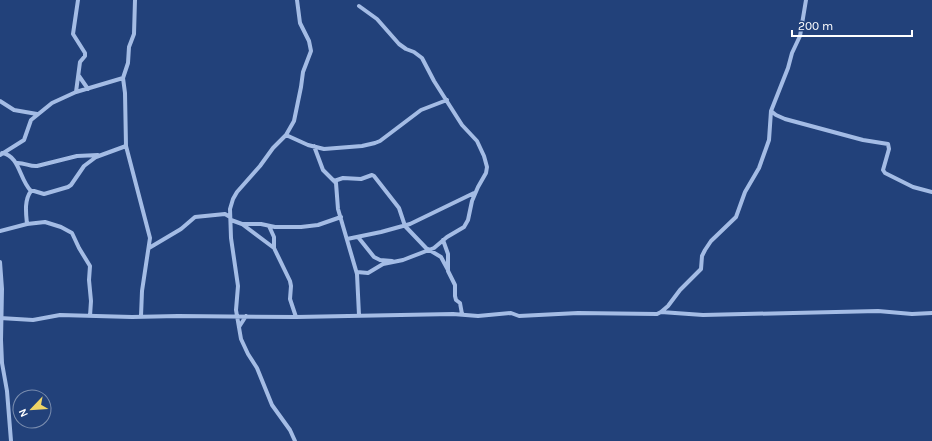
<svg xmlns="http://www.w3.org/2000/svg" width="932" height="441" font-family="Karla,sans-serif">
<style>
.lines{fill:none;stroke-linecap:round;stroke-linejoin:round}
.minor{stroke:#a4bce5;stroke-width:4}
</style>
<rect width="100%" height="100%" fill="#22417a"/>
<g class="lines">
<path class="minor" d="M 135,0 L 134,34 L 129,47 L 128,63 L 123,78 L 125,93 L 126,146 L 150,238 L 142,291 L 141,316
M 79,76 L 88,89
M 76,92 L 80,62 L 85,56 L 85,53 L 73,34 L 78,0
M 0,101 L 14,110 L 37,114
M 771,111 L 776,115 L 785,119 L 863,140 L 888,144 L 889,149 L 883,170 L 885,173 L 913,187 L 932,192
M 286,135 L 308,145 L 324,149 L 362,146 L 375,143 L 380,141 L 421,110 L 447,100
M 314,146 L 323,170 L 336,183 L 338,209 L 357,274 L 359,315
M 2,153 C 20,156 19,179 31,191
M 0,155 L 24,140 L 31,120 L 52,103 L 76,92 L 123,78
M 16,163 C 24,162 30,167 37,166 L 77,156 L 98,155
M 334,181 L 343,178 L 361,179 L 372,175 L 374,176 L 399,208 L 405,226 L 426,248 L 441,257 L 448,270
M 231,220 L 242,224 L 261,224 L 275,227 L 301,227 L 318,225 L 341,217
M 27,224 C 26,214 24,200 31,191 L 34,191 L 44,194 L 68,187 L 71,185 L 84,166 L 96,157 L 126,146
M 242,224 L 274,248 L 290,281 L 291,286 L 290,299 L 296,317
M 269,226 L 274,237 L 274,248
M 0,231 L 27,224 L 45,222 L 61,227 L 72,233 L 79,248 L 90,266 L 89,280 L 91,301 L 90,316
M 358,237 L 374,257 L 380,260 L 392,261
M 347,239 L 381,232 L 410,224 L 474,193
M 443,240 L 448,254 L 448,271 L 455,285 L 455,296 L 456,300 L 460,303 L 462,314
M 149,248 L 181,229 L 195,217 L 225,214 L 230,217
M 0,262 L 2,289 L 1,340 L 2,363 L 7,391 L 11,441
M 357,272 L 368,273 L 383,264 L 403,260 L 434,248 L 447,237 L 464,227 L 468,220 L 472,201 L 478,187 L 486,173 L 487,167 L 484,156 L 477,141 L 462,125 L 434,81 L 422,58 L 414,52 L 406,49 L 399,44 L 377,19 L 359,6
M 661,312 L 668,306 L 680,290 L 701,269 L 702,256 L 705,250 L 711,241 L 736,217 L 745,192 L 759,168 L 769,140 L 771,111 L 788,68 L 792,53 L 800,36 L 806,0
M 0,318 L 33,320 L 60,315 L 132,317 L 178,316 L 296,317 L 453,314 L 478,316 L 511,313 L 519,316 L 578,313 L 657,314 L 661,312 L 703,315 L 878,311 L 912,314 L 932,313
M 239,327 L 246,316
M 295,441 L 290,430 L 272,405 L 257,368 L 248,354 L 241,339 L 236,310 L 238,286 L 231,238 L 230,209 L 233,199 L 237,192 L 260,166 L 273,148 L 286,135 L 294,121 L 301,87 L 303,72 L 311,51 L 309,41 L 300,23 L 297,0"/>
</g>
<g transform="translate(32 409) rotate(245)"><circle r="19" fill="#22417a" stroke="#7a8daf"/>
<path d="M0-3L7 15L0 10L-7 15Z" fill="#f0d566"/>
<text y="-6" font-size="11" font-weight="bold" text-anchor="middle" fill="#ffffff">N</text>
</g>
<path d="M792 30v6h120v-6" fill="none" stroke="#ffffff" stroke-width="2"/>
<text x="798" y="30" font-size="12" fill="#ffffff" stroke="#22417a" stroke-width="3" paint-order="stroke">200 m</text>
</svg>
